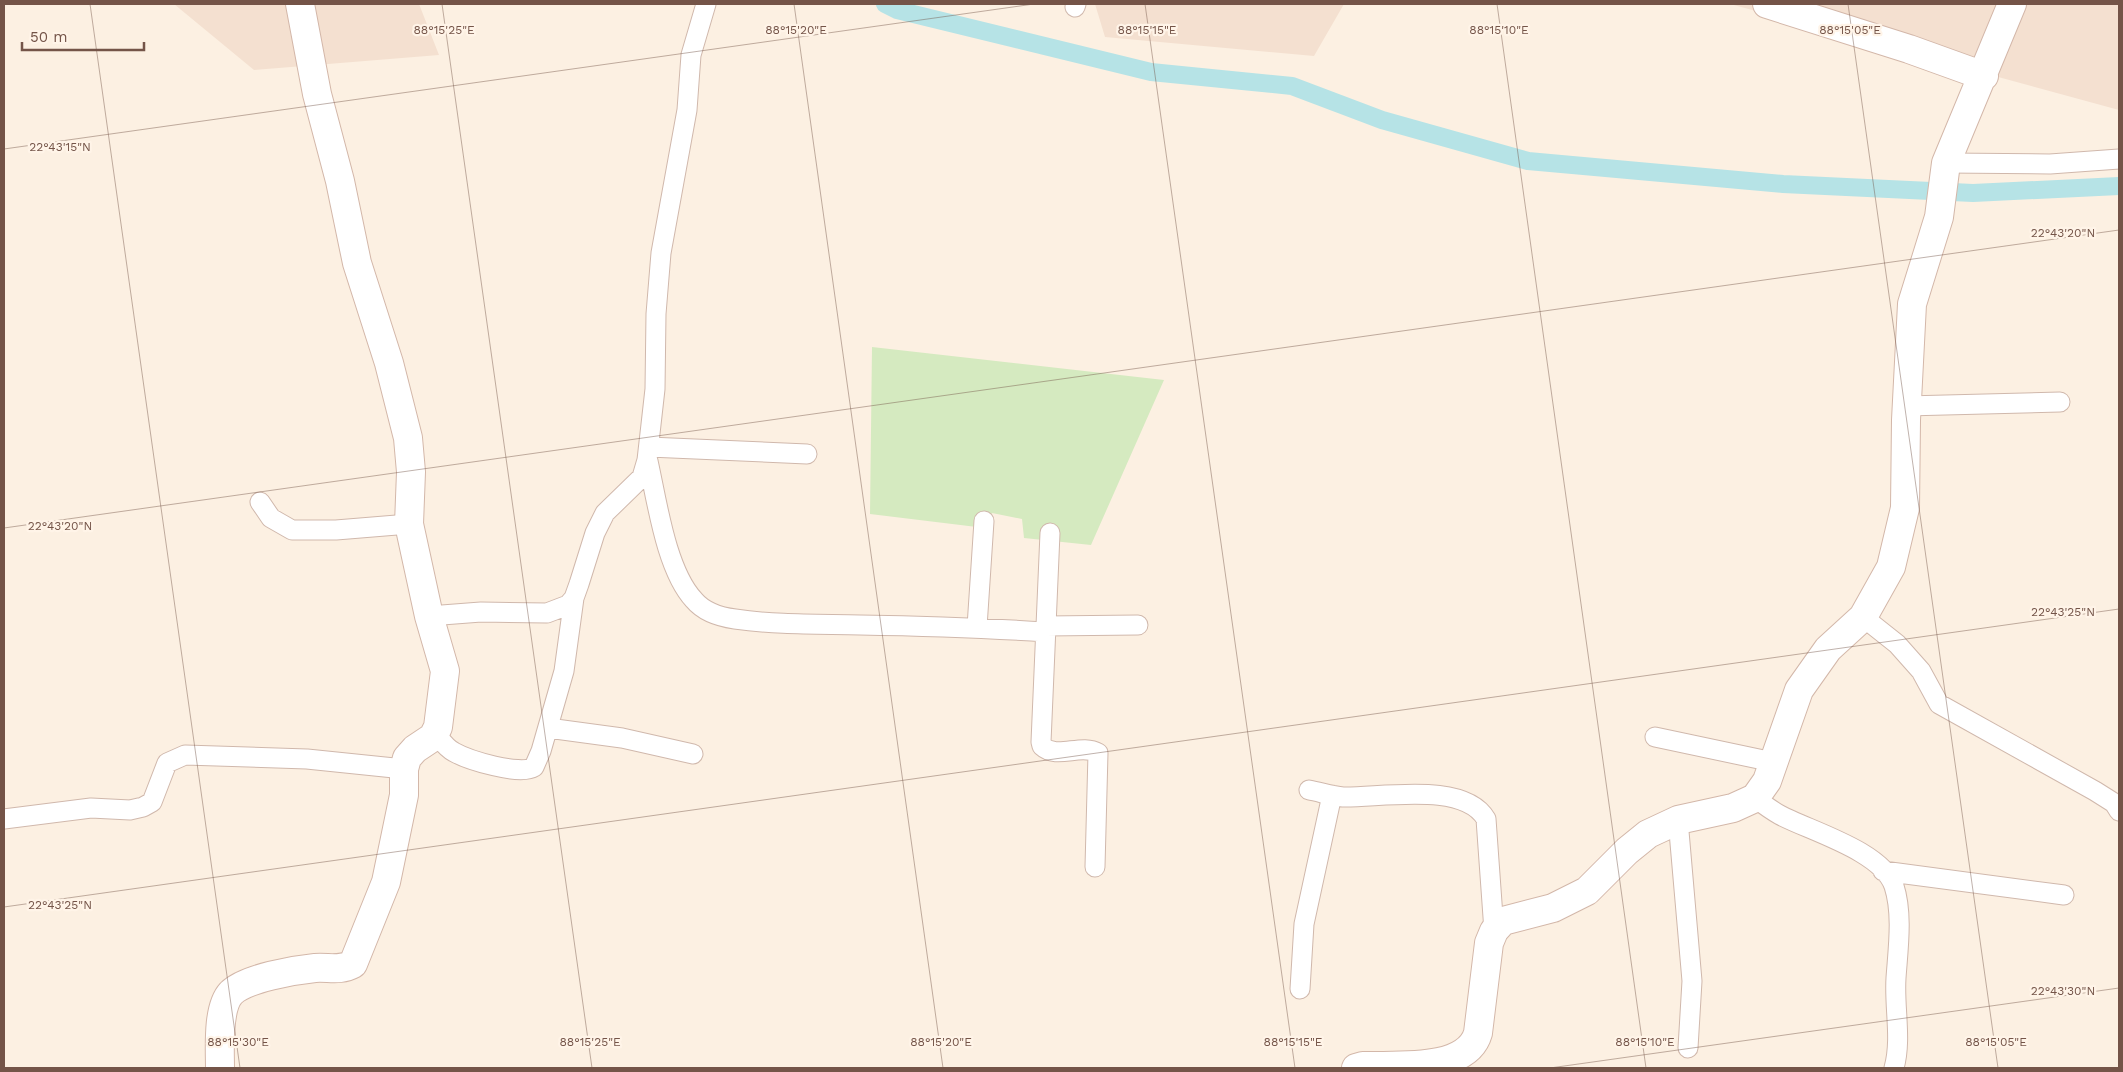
<svg xmlns="http://www.w3.org/2000/svg" width="2123" height="1072" font-family="'Work Sans',sans-serif">
<style>
.residential{fill:#f4e0d0}
.green{fill:#d5eac0}
.lines{fill:none;stroke-linecap:round;stroke-linejoin:round}
.canal{stroke:#b6e3e6;stroke-width:18}
.street-casing{stroke:#d0b8ac;stroke-width:21}
.secondary-casing{stroke:#d3b7a9;stroke-width:30}
.street{stroke:#fff;stroke-width:19}
.secondary{stroke:#fff;stroke-width:28}
.ticks{fill:none;stroke:#745448;stroke-width:1;stroke-opacity:0.45}
.ticks-label{font-size:12px;text-anchor:middle;fill:#745448;stroke:#fff4e8;stroke-width:4.5;stroke-linejoin:round;paint-order:stroke}
</style>
<rect width="100%" height="100%" fill="#fcf0e2"/>
<path class="residential" d="M 174,4 L 419,4 L 439,55 L 254,70 Z
M 1095,4 L 1344,4 L 1314,56 L 1105,37 Z
M 1730,4 L 2119,4 L 2119,110 Z"/>
<path class="green" d="M 872,347 L 1164,380 L 1091,545 L 1024,538 L 1022,519 L 992,513 L 985,528 L 870,514 Z"/>
<g class="lines">
<path class="canal" d="M 885,4 L 897,10 L 1151,72 L 1292,86 L 1382,120 L 1528,161 L 1783,184 L 1973,193 L 2119,186"/>
<g class="street-casing">
<path id="street" d="M 1075,7 L 1076,4
M 1946,163 L 2050,164 L 2119,159
M 1906,406 L 2060,402
M 649,447 L 807,454
M 648,461 C 657,501 666,570 694,600 C 704,612 720,617 735,619 C 776,625 818,624 860,625 C 922,626 984,628 1046,632
M 260,502 L 271,518 L 292,530 L 336,530 L 409,524
M 1050,533 L 1041,742 L 1042,746 C 1057,760 1081,743 1098,753 L 1095,867
M 429,616 L 481,612 L 547,613 L 568,605 L 574,598 L 579,584 L 595,533 L 605,513 L 642,477 L 647,460 L 655,389 L 656,314 L 661,253 L 687,110 L 691,55 L 706,4
M 1863,617 L 1897,644 L 1921,671 L 1939,704 L 2095,791 L 2114,803 L 2119,811
M 1046,626 L 1138,625
M 977,627 L 984,521
M 548,728 L 622,738 L 693,754
M 435,733 C 441,740 446,748 454,752 C 468,760 520,776 534,767 L 541,751 L 564,671 L 574,598
M 1655,737 L 1773,762
M 1309,790 C 1320,792 1332,796 1343,797 C 1380,798 1464,781 1486,819 L 1494,931
M 1755,798 C 1763,804 1771,810 1780,815 C 1810,831 1882,851 1894,886 C 1903,914 1898,949 1896,978 C 1894,1008 1902,1039 1894,1068
M 4,819 L 91,808 L 130,810 L 143,807 L 152,802 L 167,763 L 185,755 L 307,759 L 404,769
M 1678,820 L 1692,981 L 1688,1048
M 1883,871 L 2064,895
M 1300,989 L 1304,924 L 1332,795"/>
</g>
<g class="secondary-casing">
<path id="secondary" d="M 1767,4 L 1909,49 L 1984,76
M 220,1068 C 220,1049 217,1008 231,993 C 246,978 295,970 315,968 C 329,967 340,971 353,964 L 386,882 L 404,795 L 404,769 L 407,758 L 415,749 L 433,737 L 438,727 L 445,671 L 429,616 L 409,524 L 411,472 L 408,438 L 389,363 L 357,263 L 340,181 L 317,94 L 300,4
M 1356,1068 L 1363,1066 C 1397,1065 1467,1072 1478,1033 L 1489,943 L 1494,931 L 1503,921 L 1553,908 L 1587,891 L 1627,851 L 1648,834 L 1678,820 L 1733,808 L 1755,798 L 1767,781 L 1799,690 L 1828,649 L 1863,617 L 1891,567 L 1905,508 L 1906,420 L 1912,304 L 1939,217 L 1946,163 L 2012,4"/>
</g>
<use href="#street" class="street"/>
<use href="#secondary" class="secondary"/>
</g>
<path class="ticks" d="M 90,4 L 240,1068M 442,4 L 592,1068M 794,4 L 943,1068M 1145,4 L 1295,1068M 1497,4 L 1646,1068M 1848,4 L 1998,1068M 4,149 L 1034,4M 4,528 L 2119,230M 4,907 L 2119,609M 1550,1068 L 2119,988"/>
<g class="ticks-label">
<text x="444" y="34">88°15'25"E</text>
<text x="796" y="34">88°15'20"E</text>
<text x="1147" y="34">88°15'15"E</text>
<text x="1499" y="34">88°15'10"E</text>
<text x="1850" y="34">88°15'05"E</text>
<text x="60" y="151">22°43'15"N</text>
<text x="2063" y="237">22°43'20"N</text>
<text x="60" y="530">22°43'20"N</text>
<text x="2063" y="616">22°43'25"N</text>
<text x="60" y="909">22°43'25"N</text>
<text x="2063" y="995">22°43'30"N</text>
<text x="238" y="1046">88°15'30"E</text>
<text x="590" y="1046">88°15'25"E</text>
<text x="941" y="1046">88°15'20"E</text>
<text x="1293" y="1046">88°15'15"E</text>
<text x="1645" y="1046">88°15'10"E</text>
<text x="1996" y="1046">88°15'05"E</text>
</g>
<rect width="2123" height="1072" fill="none" stroke="#745448" stroke-width="10"/>
<path d="M22 42v8h122v-8" fill="none" stroke="#745448" stroke-width="2.5"/>
<text x="30" y="42" font-size="15" fill="#745448" stroke="#fff4e8" stroke-width="4" paint-order="stroke">50 m</text>
</svg>
